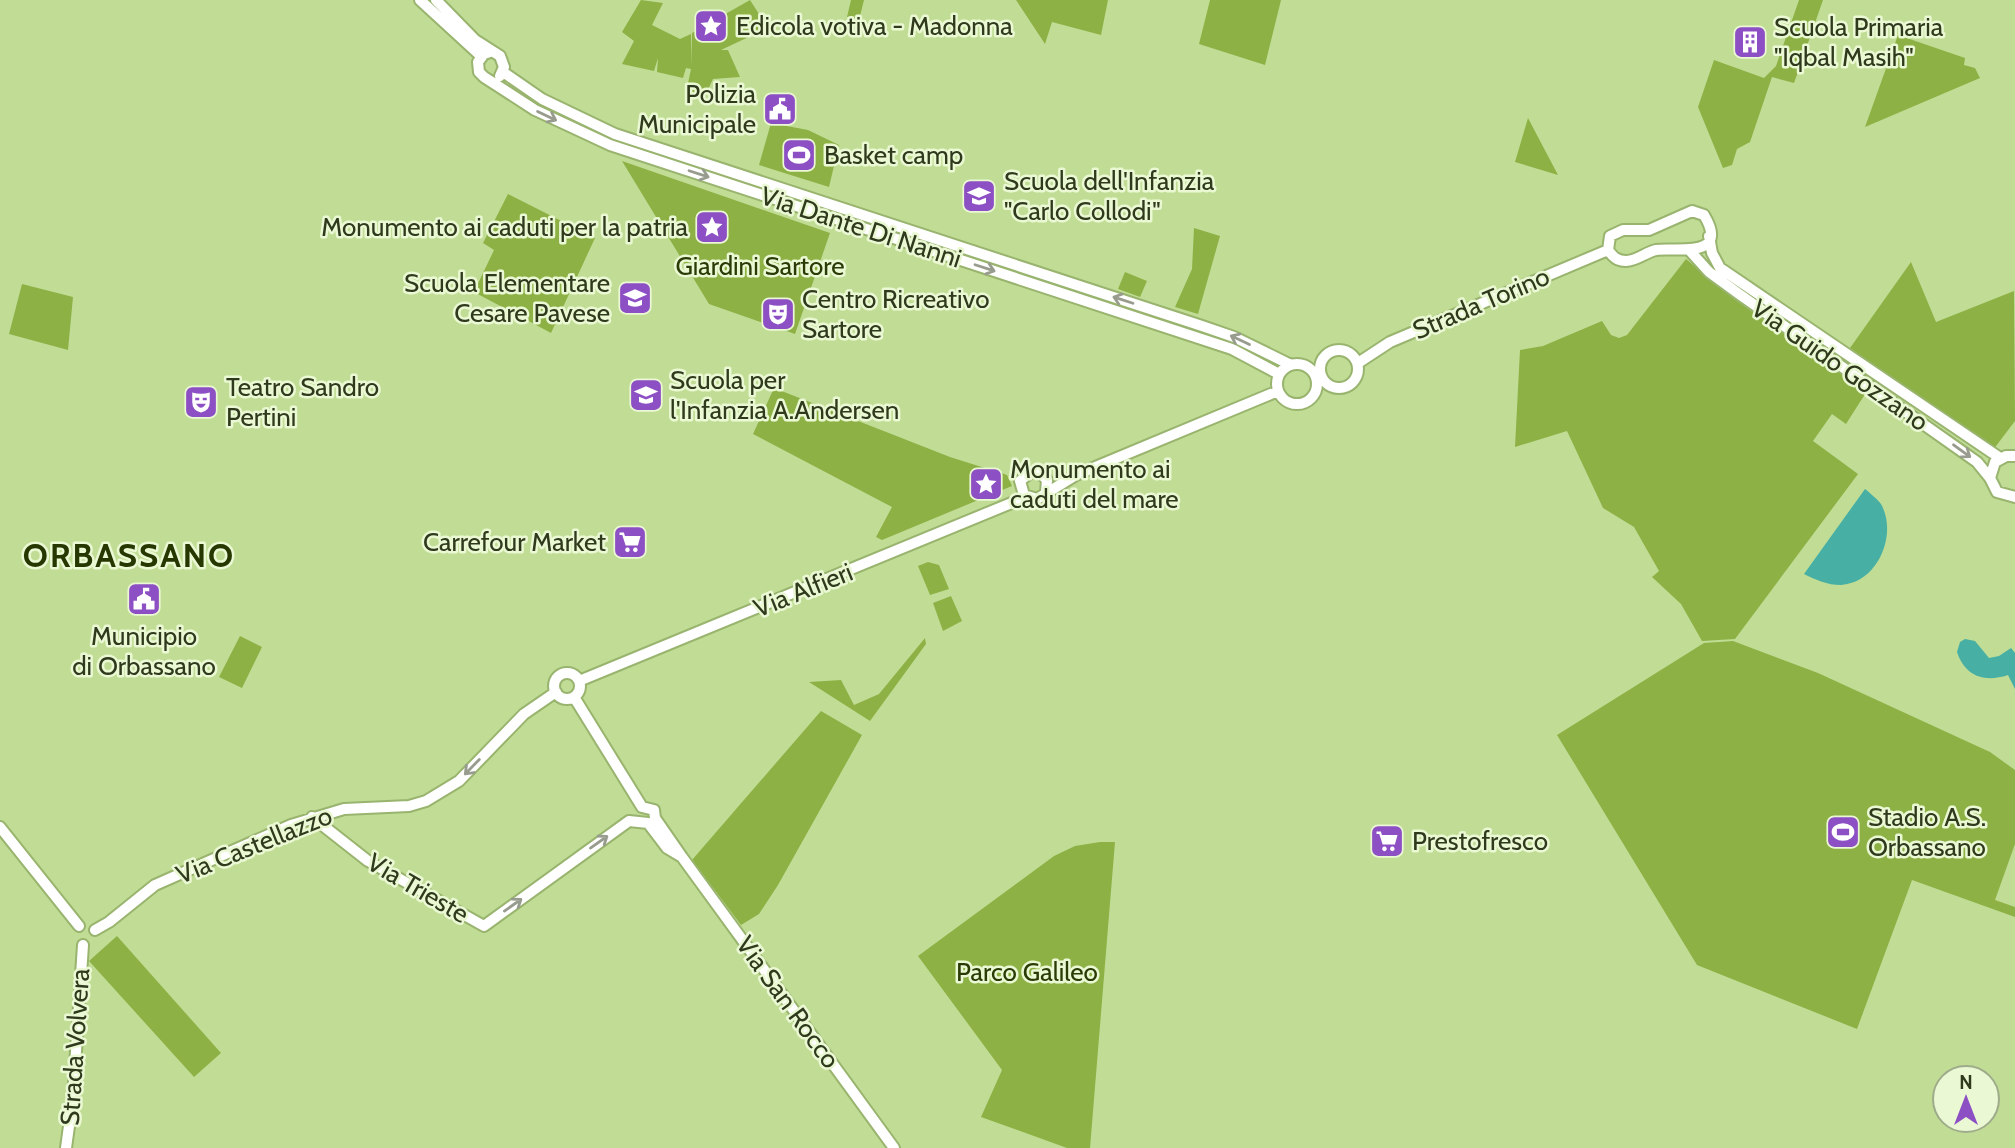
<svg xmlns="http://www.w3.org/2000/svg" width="2015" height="1148" font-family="Cabin,sans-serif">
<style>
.green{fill:#8db145}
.water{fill:#47afa4}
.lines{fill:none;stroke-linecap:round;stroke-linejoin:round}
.minor-casing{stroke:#99b46e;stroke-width:14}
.minor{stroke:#fff;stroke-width:10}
.oneway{stroke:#979c8e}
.labels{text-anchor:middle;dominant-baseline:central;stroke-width:5;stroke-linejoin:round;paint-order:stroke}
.poi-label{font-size:26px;fill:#2f3a1d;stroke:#eaf8d4;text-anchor:start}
.street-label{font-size:26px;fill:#2f3a1d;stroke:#eaf8d4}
.park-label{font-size:26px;fill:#2b3b06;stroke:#eaf8d4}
.district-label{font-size:33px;font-weight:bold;letter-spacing:2px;fill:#273700;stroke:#eaf8d4}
</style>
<rect width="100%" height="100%" fill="#c1dd95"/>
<path class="green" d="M 641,0 L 663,3 L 652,25 L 680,39 L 691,34 L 692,66 L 692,33 L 750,0 L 768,28 L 721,50 L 728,50 L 740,77 L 713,79 L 705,96 L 686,93 L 691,69 L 686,68 L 683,78 L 657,72 L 658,58 L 654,71 L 622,64 L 634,41 L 622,32 Z
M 851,0 L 864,0 L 859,20 L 847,17 Z
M 1016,0 L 1108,0 L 1101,35 L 1052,22 L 1045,44 Z
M 1210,0 L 1281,0 L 1265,65 L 1199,44 Z
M 1799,0 L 1823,0 L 1794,83 L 1772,77 L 1750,142 L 1737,149 L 1732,165 L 1723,168 L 1698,107 L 1714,60 L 1764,78 L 1776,66 Z
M 1898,35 L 1965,58 L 1964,65 L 1975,68 L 1980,78 L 1865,127 Z
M 1528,118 L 1558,175 L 1515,162 Z
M 771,123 L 808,130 L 839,145 L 829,187 L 759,165 Z
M 622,161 L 830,233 L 795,334 L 709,304 Z
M 508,194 L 595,238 L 551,333 L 474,292 L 494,250 L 483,243 Z
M 1194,228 L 1220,236 L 1198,314 L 1175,307 L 1192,269 Z
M 1686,259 L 1734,299 L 1867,391 L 1846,424 L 1832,414 L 1813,441 L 1858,474 L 1735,639 L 1702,641 L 1681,604 L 1652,577 L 1659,571 L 1634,527 L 1603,508 L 1567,431 L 1515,447 L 1520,350 L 1543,346 L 1602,321 L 1611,335 L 1619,338 L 1627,335 Z
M 1911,262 L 1936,322 L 2014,291 L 2015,421 L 1993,450 L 1850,348 Z
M 1125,272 L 1147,281 L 1140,297 L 1118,289 Z
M 22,284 L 73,297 L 68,350 L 9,334 Z
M 774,388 L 950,457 L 1007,475 L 1012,486 L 882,540 L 876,537 L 892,507 L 753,434 Z
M 928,562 L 939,565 L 949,589 L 930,595 L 918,566 Z
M 951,596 L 962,621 L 943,631 L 933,603 Z
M 240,636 L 262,647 L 242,688 L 219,677 Z
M 925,638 L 926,644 L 870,721 L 809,682 L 841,680 L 854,705 L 879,694 Z
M 1733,641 L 1818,673 L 1990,752 L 2015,770 L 2015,844 L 1995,900 L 2015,907 L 2015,917 L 1912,880 L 1857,1029 L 1697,965 L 1557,735 L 1704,643 Z
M 821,711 L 862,735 L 778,885 L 759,914 L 741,925 L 692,860 Z
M 1100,842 L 1115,842 L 1090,1148 L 1067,1148 L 981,1117 L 1002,1070 L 918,956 L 1054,856 L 1075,846 Z
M 117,936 L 221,1053 L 194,1077 L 89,961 Z"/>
<path class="water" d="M 1865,489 C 1870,493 1877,499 1881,504 C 1898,534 1878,583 1841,585 C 1827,585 1816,580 1804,574 Z
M 1965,639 L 1975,641 L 1989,658 L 1999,656 L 2011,648 L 2015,653 L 2015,689 L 2008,675 C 1984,683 1965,676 1957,652 L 1960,642 Z"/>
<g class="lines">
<g class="minor-casing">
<path id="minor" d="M 420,0 L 481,56
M 436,0 L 475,40 L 500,56 L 504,67 L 500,76
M 490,52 L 484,54 L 478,62 L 479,72 L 484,77 L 535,110 L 610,145 L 1232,349 L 1279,374
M 503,72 L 542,99 L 615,134 L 1202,326 L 1234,337 L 1291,365
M 1692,211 L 1704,215 C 1731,260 1674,247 1656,250 C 1646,252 1637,261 1626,261 C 1617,261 1613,257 1608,250 L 1610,236 L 1623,230 L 1649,230 Z
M 1709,236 L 1712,253 L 1720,268 L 2000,458
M 1690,251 L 1709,272 L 1739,294 L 1977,462 L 1990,478
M1320 369a19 19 0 1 1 38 0a19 19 0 1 1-38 0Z
M 1358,363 L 1390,342 L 1608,250
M1277 384a20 20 0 1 1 40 0a20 20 0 1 1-40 0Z
M 2015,456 L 2006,456 L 1995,462 L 1990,478 L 1997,492 L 2015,497
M 1046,492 L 1047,480 L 1040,473 L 1031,472 L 1020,481 L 1024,495 L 1037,499 L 1076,475 L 1278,391
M554 686a13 13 0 1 1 26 0a13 13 0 1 1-26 0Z
M 579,681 L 1026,497
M 574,697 L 642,807 L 654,810 L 655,818 L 682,857 L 894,1148
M 312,817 L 368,861 L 484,926 L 629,821 L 648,823 L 667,848 L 682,857
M 0,827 L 79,926
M 95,930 L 109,922 L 155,885 L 291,825 L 344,809 L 409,806 L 426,801 L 459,781 L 524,714 L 556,692
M 66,1148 L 73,1097 L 83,945"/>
</g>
<use href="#minor" class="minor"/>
</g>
<defs><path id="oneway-shaft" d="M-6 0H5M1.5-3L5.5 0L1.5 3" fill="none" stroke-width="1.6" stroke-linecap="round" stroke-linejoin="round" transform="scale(1.75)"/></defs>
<g class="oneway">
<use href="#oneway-shaft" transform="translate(547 116) rotate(26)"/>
<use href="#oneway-shaft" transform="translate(699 174) rotate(18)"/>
<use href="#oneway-shaft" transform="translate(985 268) rotate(18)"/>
<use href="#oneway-shaft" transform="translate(1123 300) rotate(-162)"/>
<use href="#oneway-shaft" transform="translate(1240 340) rotate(-155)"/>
<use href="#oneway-shaft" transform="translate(1962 451) rotate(36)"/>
<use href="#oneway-shaft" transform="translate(472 767) rotate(134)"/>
<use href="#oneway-shaft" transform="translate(599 842) rotate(-35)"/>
<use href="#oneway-shaft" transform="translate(513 905) rotate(-35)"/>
</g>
<defs>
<g id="sight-square" transform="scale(1.75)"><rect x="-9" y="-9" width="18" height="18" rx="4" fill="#8d4fc4" stroke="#eaf8d4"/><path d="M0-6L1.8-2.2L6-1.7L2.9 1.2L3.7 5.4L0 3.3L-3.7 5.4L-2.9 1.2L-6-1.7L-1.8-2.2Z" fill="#fff"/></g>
<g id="building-square" transform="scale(1.75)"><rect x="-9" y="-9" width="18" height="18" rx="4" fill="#8d4fc4" stroke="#eaf8d4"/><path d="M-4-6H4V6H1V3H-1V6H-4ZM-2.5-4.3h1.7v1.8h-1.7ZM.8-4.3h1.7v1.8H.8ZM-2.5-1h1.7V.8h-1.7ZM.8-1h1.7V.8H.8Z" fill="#fff"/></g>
<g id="civic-square" transform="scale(1.75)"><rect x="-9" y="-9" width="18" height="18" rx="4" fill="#8d4fc4" stroke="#eaf8d4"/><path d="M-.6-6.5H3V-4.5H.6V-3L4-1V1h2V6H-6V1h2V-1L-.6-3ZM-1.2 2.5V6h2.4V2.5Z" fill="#fff"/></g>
<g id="stadium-square" transform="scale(1.75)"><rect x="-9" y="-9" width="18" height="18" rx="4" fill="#8d4fc4" stroke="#eaf8d4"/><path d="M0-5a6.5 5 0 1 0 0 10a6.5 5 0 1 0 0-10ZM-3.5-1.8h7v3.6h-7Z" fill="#fff"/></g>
<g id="school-square" transform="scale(1.75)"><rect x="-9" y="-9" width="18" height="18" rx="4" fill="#8d4fc4" stroke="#eaf8d4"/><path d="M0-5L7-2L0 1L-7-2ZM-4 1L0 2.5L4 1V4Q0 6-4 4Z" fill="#fff"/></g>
<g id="theatre-square" transform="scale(1.75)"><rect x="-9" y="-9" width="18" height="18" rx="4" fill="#8d4fc4" stroke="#eaf8d4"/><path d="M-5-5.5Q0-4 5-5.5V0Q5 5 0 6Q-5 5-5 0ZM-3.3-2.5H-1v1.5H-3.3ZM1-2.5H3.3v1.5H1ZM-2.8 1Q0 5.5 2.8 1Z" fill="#fff"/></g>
<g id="supermarket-square" transform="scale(1.75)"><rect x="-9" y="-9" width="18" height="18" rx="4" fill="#8d4fc4" stroke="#eaf8d4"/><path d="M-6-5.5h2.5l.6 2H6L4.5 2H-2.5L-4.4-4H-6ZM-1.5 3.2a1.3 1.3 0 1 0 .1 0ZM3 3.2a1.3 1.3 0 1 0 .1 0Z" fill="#fff"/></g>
</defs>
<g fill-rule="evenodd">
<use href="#sight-square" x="711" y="26"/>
<use href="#building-square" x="1750" y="42"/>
<use href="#civic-square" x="780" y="109"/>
<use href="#stadium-square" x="799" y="155"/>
<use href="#school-square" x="979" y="196"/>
<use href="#sight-square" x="712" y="227"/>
<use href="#school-square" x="635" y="298"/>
<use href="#theatre-square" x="778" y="314"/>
<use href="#school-square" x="646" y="395"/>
<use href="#theatre-square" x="201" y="402"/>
<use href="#sight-square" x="986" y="484"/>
<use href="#supermarket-square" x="630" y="542"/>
<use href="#civic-square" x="144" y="599"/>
<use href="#stadium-square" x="1843" y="832"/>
<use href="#supermarket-square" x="1387" y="841"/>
</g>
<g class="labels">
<g class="poi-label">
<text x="736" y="26">Edicola votiva - Madonna</text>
<text x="1774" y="27">Scuola Primaria<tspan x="1774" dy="30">"Iqbal Masih"</tspan></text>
<text x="756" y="94" text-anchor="end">Polizia<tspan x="756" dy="30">Municipale</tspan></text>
<text x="824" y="155">Basket camp</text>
<text x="1004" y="181">Scuola dell'Infanzia<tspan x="1004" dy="30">"Carlo Collodi"</tspan></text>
<text x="688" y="227" text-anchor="end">Monumento ai caduti per la patria</text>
<text x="610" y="283" text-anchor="end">Scuola Elementare<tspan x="610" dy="30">Cesare Pavese</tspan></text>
<text x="802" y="299">Centro Ricreativo<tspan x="802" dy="30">Sartore</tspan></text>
<text x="670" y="380">Scuola per<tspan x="670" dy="30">l'Infanzia A.Andersen</tspan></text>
<text x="226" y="387">Teatro Sandro<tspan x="226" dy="30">Pertini</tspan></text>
<text x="1010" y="469">Monumento ai<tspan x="1010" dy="30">caduti del mare</tspan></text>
<text x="606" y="542" text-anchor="end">Carrefour Market</text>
<text x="144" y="636" text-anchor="middle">Municipio<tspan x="144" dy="30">di Orbassano</tspan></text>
<text x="1868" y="817">Stadio A.S.<tspan x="1868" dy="30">Orbassano</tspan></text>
<text x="1412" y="841">Prestofresco</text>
</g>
<g class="street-label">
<text transform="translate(861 227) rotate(18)">Via Dante Di Nanni</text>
<text transform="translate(1481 303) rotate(-23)">Strada Torino</text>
<text transform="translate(1840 365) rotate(35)">Via Guido Gozzano</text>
<text transform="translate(803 590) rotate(-22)">Via Alfieri</text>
<text transform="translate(254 845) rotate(-22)">Via Castellazzo</text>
<text transform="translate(418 888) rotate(30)">Via Trieste</text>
<text transform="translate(788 1002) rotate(54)">Via San Rocco</text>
<text transform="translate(75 1047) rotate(-86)">Strada Volvera</text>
</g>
<g class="park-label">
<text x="760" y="266">Giardini Sartore</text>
<text x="1027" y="972">Parco Galileo</text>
</g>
<g class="district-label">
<text x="129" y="555">ORBASSANO</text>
</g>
</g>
<g transform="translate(1966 1099)"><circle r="33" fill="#eaf8d4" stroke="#9fac8b" stroke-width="2"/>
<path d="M0-5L12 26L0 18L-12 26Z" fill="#8d4fc4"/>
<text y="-10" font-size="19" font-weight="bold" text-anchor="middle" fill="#2f3a1d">N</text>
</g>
</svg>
